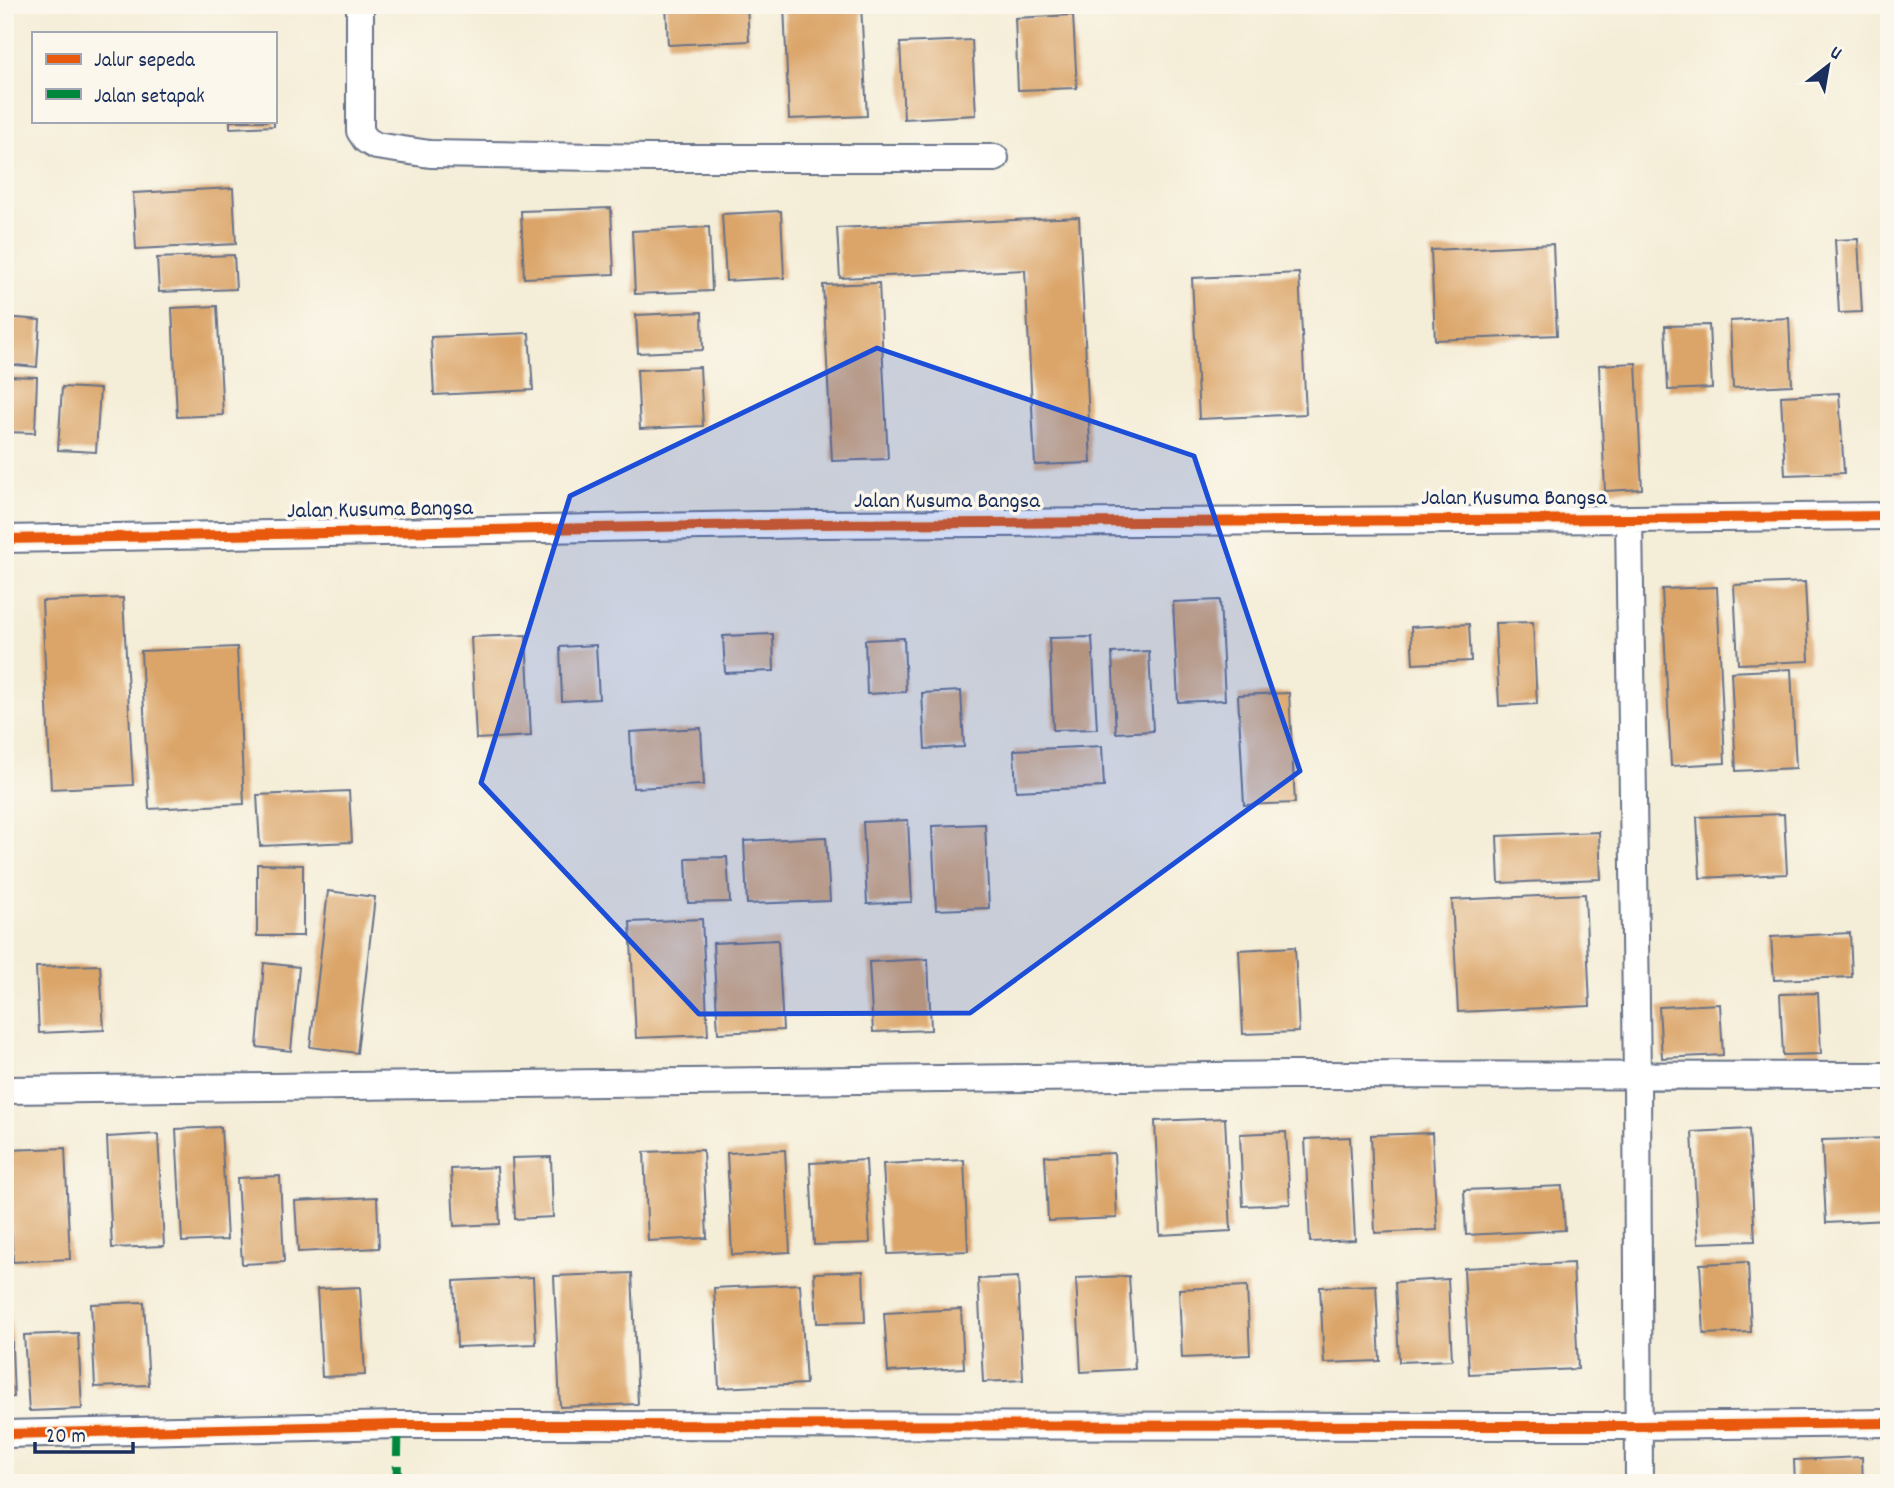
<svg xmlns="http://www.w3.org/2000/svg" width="1894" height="1488" font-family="Dekko,sans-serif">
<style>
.building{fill:#dba569}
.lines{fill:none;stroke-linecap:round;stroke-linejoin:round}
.minor-casing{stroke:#677288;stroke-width:30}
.minor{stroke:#fff;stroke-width:26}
.quiet{stroke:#00873e;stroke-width:9;stroke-dasharray:18 9;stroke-linecap:butt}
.cycleway-casing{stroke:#fbf7ec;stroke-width:15}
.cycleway{stroke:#e8590c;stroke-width:10}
.marked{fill:#1d4ed8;fill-opacity:0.2;stroke:#1d4ed8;stroke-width:5;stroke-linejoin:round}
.labels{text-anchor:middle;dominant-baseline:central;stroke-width:7;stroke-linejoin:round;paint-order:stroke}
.street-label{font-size:23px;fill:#1b2f5e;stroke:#fbf7ec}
</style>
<rect width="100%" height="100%" fill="#fbf7ec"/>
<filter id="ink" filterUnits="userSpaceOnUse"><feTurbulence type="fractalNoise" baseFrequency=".0143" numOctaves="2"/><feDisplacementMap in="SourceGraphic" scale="14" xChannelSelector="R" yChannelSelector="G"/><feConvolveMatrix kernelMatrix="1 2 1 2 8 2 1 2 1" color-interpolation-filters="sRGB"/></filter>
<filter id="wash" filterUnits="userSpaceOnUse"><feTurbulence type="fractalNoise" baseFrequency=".00686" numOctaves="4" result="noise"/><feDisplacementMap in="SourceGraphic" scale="28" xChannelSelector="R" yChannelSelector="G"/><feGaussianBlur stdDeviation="1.57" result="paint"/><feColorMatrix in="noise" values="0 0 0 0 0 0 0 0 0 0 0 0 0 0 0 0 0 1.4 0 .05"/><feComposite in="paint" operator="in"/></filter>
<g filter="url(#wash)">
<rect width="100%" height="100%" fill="#f4edd7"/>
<g id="blocks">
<path class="building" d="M 666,5 L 747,5 L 749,41 L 668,45 Z
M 784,5 L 861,5 L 867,116 L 789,119 Z
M 1073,15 L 1077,88 L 1018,90 L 1015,18 Z
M 972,40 L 976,115 L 904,119 L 900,43 Z
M 230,121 L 274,121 L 274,126 L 230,128 Z
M 233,188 L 236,244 L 136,249 L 133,193 Z
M 611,208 L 614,274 L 524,278 L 521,211 Z
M 781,211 L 784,278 L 726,281 L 722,214 Z
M 1079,217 L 1091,463 L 1035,465 L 1025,270 L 840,278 L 837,228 Z
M 709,227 L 712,291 L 635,294 L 632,231 Z
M 1858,239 L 1862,312 L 1839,313 L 1835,240 Z
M 1553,244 L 1557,335 L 1435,340 L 1431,250 Z
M 234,255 L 236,289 L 159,292 L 157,258 Z
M 1299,273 L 1306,414 L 1199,419 L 1192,278 Z
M 879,283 L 888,459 L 832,461 L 823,285 Z
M 217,306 L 223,415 L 177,417 L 172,308 Z
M 702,312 L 703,350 L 638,353 L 636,315 Z
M 5,317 L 40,320 L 37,367 L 5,364 Z
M 1789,318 L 1792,385 L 1733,388 L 1730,321 Z
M 1709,325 L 1712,388 L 1668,390 L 1665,326 Z
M 529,333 L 533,390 L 434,395 L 431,337 Z
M 1636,363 L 1642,489 L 1605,491 L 1599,365 Z
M 700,367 L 703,426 L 640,429 L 637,370 Z
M 5,376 L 37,377 L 35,433 L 5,432 Z
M 62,387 L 100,389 L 96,452 L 58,450 Z
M 1839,393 L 1844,473 L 1785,475 L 1781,396 Z
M 1805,582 L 1809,661 L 1738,664 L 1734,585 Z
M 1717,587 L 1725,763 L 1671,766 L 1662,589 Z
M 123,598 L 133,785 L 51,789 L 42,601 Z
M 1220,600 L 1225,700 L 1178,702 L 1173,602 Z
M 1533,622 L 1537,704 L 1499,706 L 1495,623 Z
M 1469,624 L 1471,661 L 1413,664 L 1411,627 Z
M 773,634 L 774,671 L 725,673 L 723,636 Z
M 526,635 L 531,736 L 476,739 L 471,637 Z
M 1092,637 L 1097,729 L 1053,730 L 1049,638 Z
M 904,638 L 906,692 L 867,694 L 865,640 Z
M 596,645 L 599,699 L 562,701 L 560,647 Z
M 237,647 L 244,804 L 149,809 L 141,651 Z
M 1149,651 L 1153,731 L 1116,733 L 1112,653 Z
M 1791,669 L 1796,768 L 1736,771 L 1731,672 Z
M 961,691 L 964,747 L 925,749 L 922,693 Z
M 1289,693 L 1295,803 L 1244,805 L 1238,695 Z
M 701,728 L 704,785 L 633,788 L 630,732 Z
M 1102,746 L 1104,787 L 1016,791 L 1014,750 Z
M 349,791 L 352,842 L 260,846 L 257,795 Z
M 1784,814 L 1787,874 L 1700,878 L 1697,817 Z
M 908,820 L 912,902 L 867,904 L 863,822 Z
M 985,824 L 989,908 L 936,910 L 932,826 Z
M 1599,832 L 1601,879 L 1499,883 L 1497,836 Z
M 826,837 L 830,901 L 747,904 L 744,841 Z
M 727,857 L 730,902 L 688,903 L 686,858 Z
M 257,864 L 303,865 L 303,936 L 257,936 Z
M 328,891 L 375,897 L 357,1053 L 310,1047 Z
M 1585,894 L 1590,1006 L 1458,1012 L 1452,900 Z
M 702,919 L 708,1035 L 636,1038 L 630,922 Z
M 1850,933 L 1852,977 L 1774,980 L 1771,937 Z
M 778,940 L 783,1030 L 718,1033 L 713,943 Z
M 1295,947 L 1299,1032 L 1243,1034 L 1239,950 Z
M 928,959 L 931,1030 L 873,1032 L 869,962 Z
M 264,963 L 299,967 L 291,1051 L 257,1047 Z
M 100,965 L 104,1030 L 39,1033 L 36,967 Z
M 1818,993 L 1821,1054 L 1783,1055 L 1780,994 Z
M 1720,1004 L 1723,1055 L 1662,1058 L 1659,1007 Z
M 1225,1118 L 1231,1231 L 1160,1235 L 1155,1121 Z
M 221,1127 L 227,1240 L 182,1242 L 176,1129 Z
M 1749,1129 L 1755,1241 L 1698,1243 L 1692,1132 Z
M 1286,1132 L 1290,1204 L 1243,1206 L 1240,1134 Z
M 1432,1133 L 1437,1230 L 1375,1233 L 1371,1135 Z
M 158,1134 L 164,1246 L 112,1248 L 107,1137 Z
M 1350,1137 L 1355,1240 L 1310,1242 L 1305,1139 Z
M 1889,1138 L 1889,1220 L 1826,1223 L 1822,1140 Z
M 65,1148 L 70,1259 L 13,1262 L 7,1150 Z
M 703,1150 L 707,1238 L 648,1241 L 644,1152 Z
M 785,1150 L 790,1252 L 732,1255 L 727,1153 Z
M 1114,1153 L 1117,1218 L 1048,1221 L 1045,1156 Z
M 551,1157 L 553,1217 L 515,1219 L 512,1158 Z
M 866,1160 L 870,1243 L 814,1245 L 810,1163 Z
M 964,1160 L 968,1251 L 888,1254 L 883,1164 Z
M 497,1167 L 500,1224 L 454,1226 L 451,1169 Z
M 280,1176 L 284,1262 L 242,1264 L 237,1178 Z
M 1562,1186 L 1565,1230 L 1466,1235 L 1464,1190 Z
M 377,1197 L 379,1248 L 298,1252 L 295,1201 Z
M 1748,1262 L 1751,1332 L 1704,1334 L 1700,1264 Z
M 1573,1263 L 1578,1369 L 1469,1374 L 1464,1268 Z
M 863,1271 L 865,1322 L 817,1323 L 814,1273 Z
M 632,1273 L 638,1404 L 560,1407 L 554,1276 Z
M 1129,1276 L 1135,1369 L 1081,1372 L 1076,1278 Z
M 533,1277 L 536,1344 L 457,1347 L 454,1281 Z
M 1018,1277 L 1023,1380 L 983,1382 L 978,1279 Z
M 1448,1279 L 1452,1360 L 1399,1362 L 1395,1282 Z
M 800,1284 L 806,1384 L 719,1388 L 714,1288 Z
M 1376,1285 L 1380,1361 L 1324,1363 L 1320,1287 Z
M 1247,1286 L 1250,1355 L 1182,1358 L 1179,1289 Z
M 360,1287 L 365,1375 L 322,1377 L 317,1289 Z
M 5,1296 L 10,1296 L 14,1397 L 5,1398 Z
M 144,1302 L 149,1385 L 95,1387 L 91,1304 Z
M 961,1309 L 964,1368 L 888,1372 L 884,1313 Z
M 78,1333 L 82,1409 L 29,1411 L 24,1335 Z
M 1862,1457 L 1863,1483 L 1795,1483 L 1794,1460 Z"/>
</g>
</g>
<g filter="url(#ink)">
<use href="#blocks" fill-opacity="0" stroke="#677288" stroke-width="2"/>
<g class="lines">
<g class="minor-casing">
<path id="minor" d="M 360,5 L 360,131 L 366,140 L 376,146 L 430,154 L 650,158 L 995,158
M 1629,519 L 1637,1076 L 1639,1483
M 5,539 L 816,524 L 1629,519 L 1889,516
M 5,1090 L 1292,1075 L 1889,1076
M 5,1434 L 398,1425 L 1637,1426 L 1889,1423"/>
</g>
<use href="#minor" class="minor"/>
<path class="quiet" d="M 397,1483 L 398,1425"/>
<g class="cycleway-casing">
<path id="cycleway" d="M 5,539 L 816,524 L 1629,519 L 1889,516
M 5,1434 L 398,1425 L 1637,1426 L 1889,1423"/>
</g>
<use href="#cycleway" class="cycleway"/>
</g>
</g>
<path class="marked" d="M 877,348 L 1194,456 L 1300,771 L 970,1013 L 699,1014 L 481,783 L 570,496 Z"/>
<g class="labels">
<g class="street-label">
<text x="1514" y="499">Jalan Kusuma Bangsa</text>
<text x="947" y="502">Jalan Kusuma Bangsa</text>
<text transform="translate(380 511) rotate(-1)">Jalan Kusuma Bangsa</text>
</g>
</g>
<rect width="1894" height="1488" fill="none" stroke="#fbf7ec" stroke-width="28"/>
<rect x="32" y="32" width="245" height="91" fill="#fbf7ec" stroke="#a1a7b3" stroke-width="2"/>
<rect x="46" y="54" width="35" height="10" fill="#e8590c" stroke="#a1a7b3" stroke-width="2"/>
<text x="94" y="66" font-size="21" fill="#1b2f5e">Jalur sepeda</text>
<rect x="46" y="89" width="35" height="10" fill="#00873e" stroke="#a1a7b3" stroke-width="2"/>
<text x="94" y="102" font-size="21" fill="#1b2f5e">Jalan setapak</text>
<g transform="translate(1828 66) rotate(31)" stroke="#fbf7ec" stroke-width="5" paint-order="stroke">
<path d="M0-5L12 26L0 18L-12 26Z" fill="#1b2f5e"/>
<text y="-10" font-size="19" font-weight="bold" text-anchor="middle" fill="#1b2f5e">U</text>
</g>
<path d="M35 1442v10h98v-10" fill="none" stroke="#1b2f5e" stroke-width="3.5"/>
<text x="46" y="1442" font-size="21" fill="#1b2f5e" stroke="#fbf7ec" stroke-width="5" paint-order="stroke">20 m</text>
</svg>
